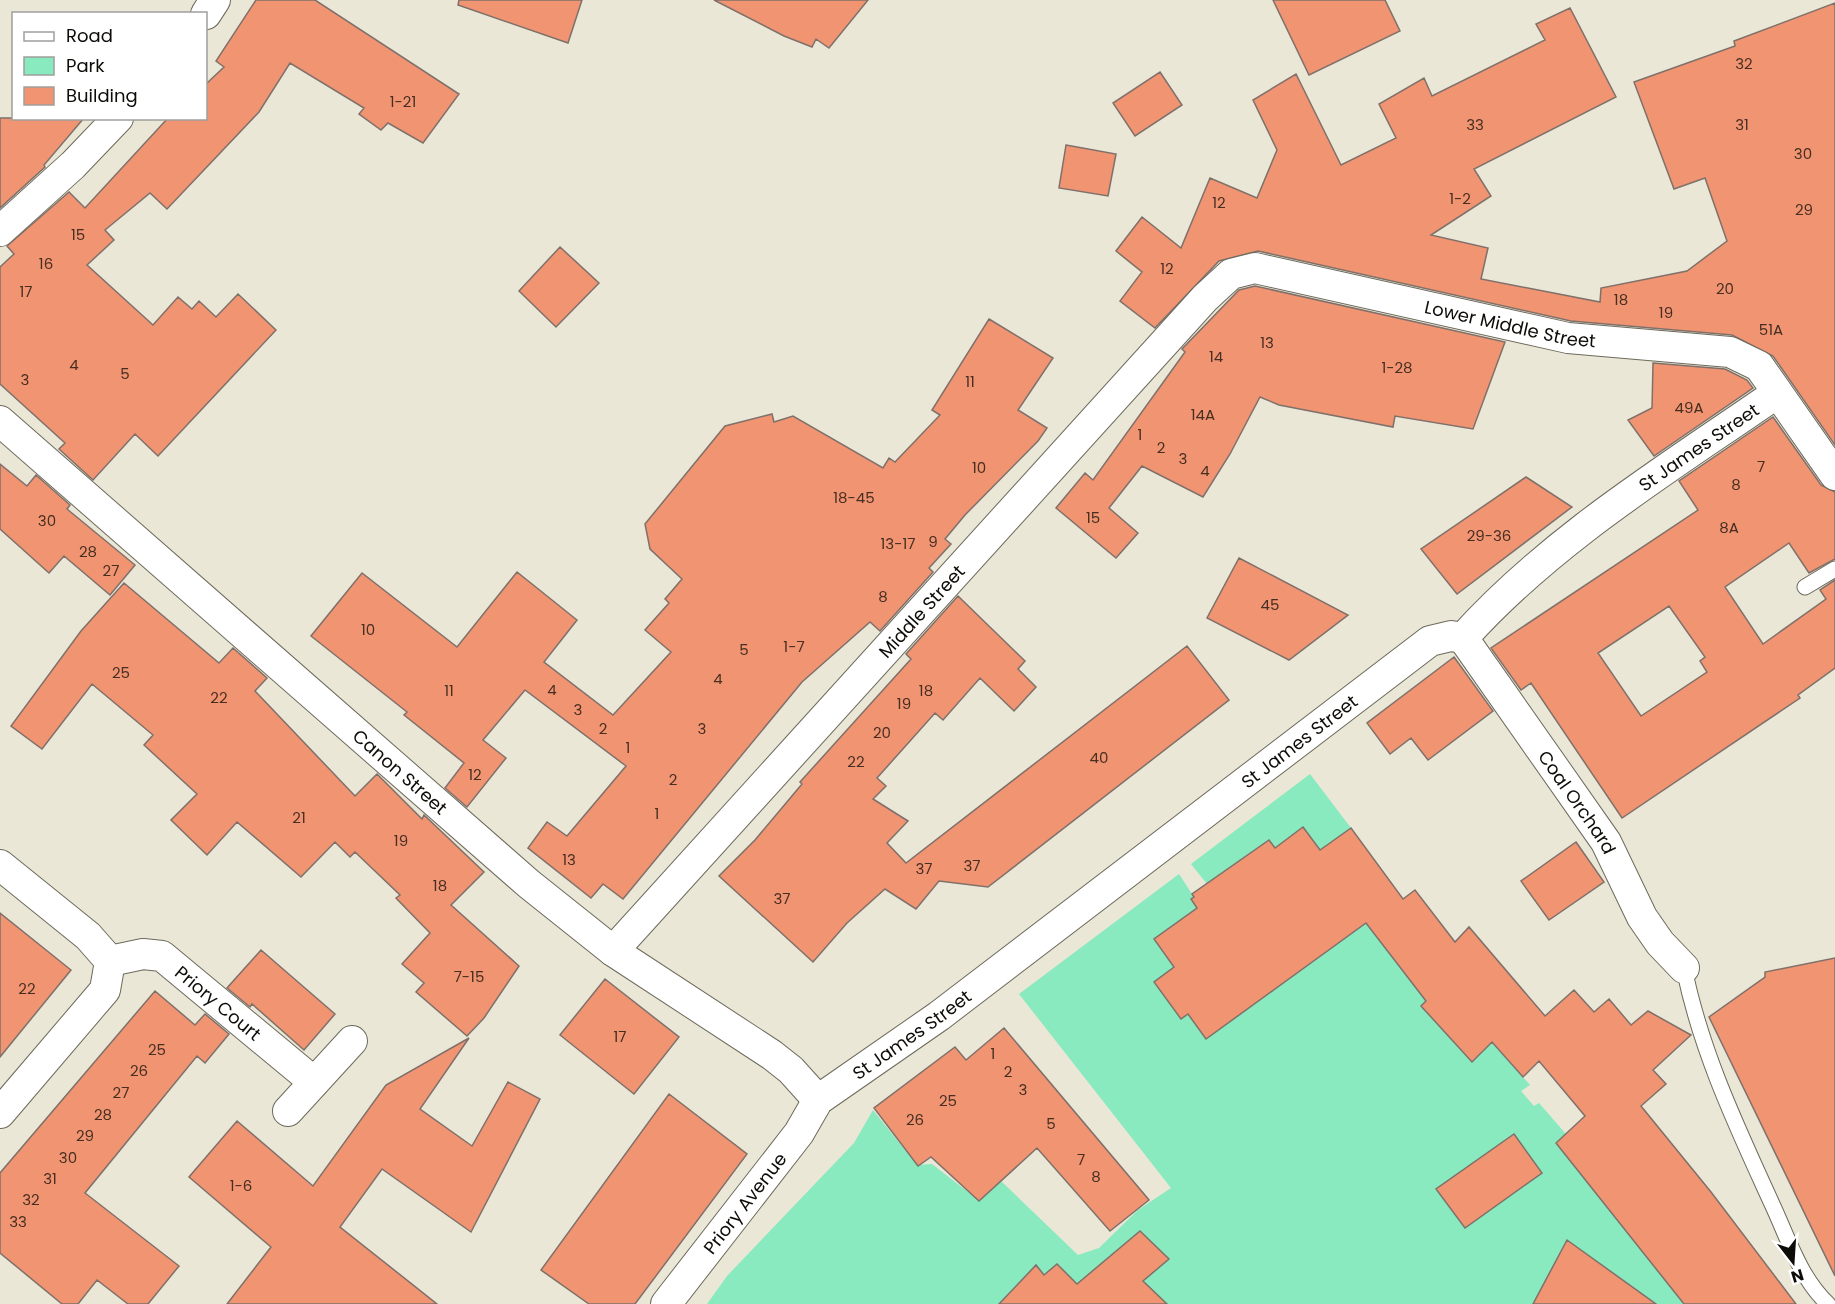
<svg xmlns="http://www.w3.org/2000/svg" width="1835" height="1304" font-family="Poppins,sans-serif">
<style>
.green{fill:#89e9bf}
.building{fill:#f19472;stroke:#7f706a;stroke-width:1.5;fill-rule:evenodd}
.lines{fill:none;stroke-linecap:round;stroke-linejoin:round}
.service-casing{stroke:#6d6a5c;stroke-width:17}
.minor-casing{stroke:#6d6a5c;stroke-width:32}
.service{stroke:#fff;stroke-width:15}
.minor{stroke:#fff;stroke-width:30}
.labels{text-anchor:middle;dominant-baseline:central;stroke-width:6;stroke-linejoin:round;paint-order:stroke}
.number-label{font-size:15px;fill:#472e22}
.street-label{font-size:18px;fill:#0e0c08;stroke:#fff}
</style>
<rect width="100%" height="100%" fill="#eae7d7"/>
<path class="green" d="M 1310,774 L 1351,828 L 1320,850 L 1303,827 L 1275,848 L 1268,840 L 1252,852 L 1259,862 L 1215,894 L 1191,864 Z
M 1179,874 L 1194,897 L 1191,899 L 1197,908 L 1174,967 L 1181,1019 L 1188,1014 L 1206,1038 L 1376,915 L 1392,957 L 1429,999 L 1421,1006 L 1472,1062 L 1492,1042 L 1530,1085 L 1521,1091 L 1534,1106 L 1539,1103 L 1566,1134 L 1793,1304 L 707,1304 L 727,1276 L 854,1143 L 873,1110 L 917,1165 L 932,1164 L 977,1199 L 1001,1181 L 1078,1255 L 1099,1248 L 1138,1210 L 1171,1188 L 1019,994 Z"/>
<path class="building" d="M 256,0 L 315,0 L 459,94 L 423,143 L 388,123 L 381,130 L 359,114 L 364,108 L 290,63 L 259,112 L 167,209 L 150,193 L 105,230 L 114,240 L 87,265 L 153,325 L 178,297 L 192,309 L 199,301 L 216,317 L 238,294 L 276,330 L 158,456 L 135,434 L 93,480 L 59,449 L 65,443 L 0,384 L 0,267 L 14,254 L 7,246 L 69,192 L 85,208 L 168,118 L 206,118 L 206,84 L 224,67 L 216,61 Z
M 459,0 L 582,0 L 568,43 L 458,5 Z
M 714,0 L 868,0 L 829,48 L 816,39 L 812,47 L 784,36 Z
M 1273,0 L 1385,0 L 1400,31 L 1309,75 Z
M 1835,3 L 1835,445 L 1773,356 L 1732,335 L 1571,321 L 1258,251 L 1219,261 L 1155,328 L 1120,301 L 1142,272 L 1116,251 L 1142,217 L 1181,248 L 1210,178 L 1257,198 L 1277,150 L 1253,100 L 1296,74 L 1341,165 L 1396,138 L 1379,104 L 1424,78 L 1432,96 L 1545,40 L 1536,24 L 1570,8 L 1616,97 L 1474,169 L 1491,196 L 1431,235 L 1488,248 L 1481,279 L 1600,302 L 1601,288 L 1687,271 L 1727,241 L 1705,178 L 1674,189 L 1634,82 L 1735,46 L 1734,41 Z
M 1160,72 L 1182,105 L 1135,136 L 1113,103 Z
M 0,118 L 84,118 L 44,165 L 45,167 L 0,208 Z
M 1066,145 L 1116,154 L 1108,196 L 1059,188 Z
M 560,247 L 599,283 L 556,327 L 519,291 Z
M 1255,286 L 1505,342 L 1473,429 L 1395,416 L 1393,427 L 1279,405 L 1260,397 L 1230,454 L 1203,497 L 1142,466 L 1109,508 L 1138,533 L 1116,558 L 1056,508 L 1085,473 L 1093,480 L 1185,352 L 1182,349 L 1239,290 Z
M 989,319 L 1053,358 L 1018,410 L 1047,428 L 1038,441 L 965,515 L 945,539 L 951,544 L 929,568 L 933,572 L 880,631 L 870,622 L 802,682 L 623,899 L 603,884 L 591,898 L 528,848 L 547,822 L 567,836 L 626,766 L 525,690 L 483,740 L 506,758 L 467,807 L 445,788 L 464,763 L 404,715 L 407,712 L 311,636 L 362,573 L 457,647 L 517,572 L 577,620 L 544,662 L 613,715 L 671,652 L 645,630 L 669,603 L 665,599 L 682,579 L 650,549 L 645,524 L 725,426 L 772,414 L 774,422 L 793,416 L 883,468 L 889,458 L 895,462 L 940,415 L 932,410 Z
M 1653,363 L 1725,369 L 1747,380 L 1753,388 L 1654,456 L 1628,420 L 1652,408 Z
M 1773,417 L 1821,485 L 1835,492 L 1835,559 L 1809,573 L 1789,543 L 1725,587 L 1763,644 L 1826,599 L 1820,590 L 1835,580 L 1835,668 L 1798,695 L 1800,698 L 1622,818 L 1531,683 L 1521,690 L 1491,648 L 1698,510 L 1679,481 ZM 1669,606 L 1705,657 L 1700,661 L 1707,672 L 1641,716 L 1598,653 Z
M 0,464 L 27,486 L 36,475 L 70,505 L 67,509 L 135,565 L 110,595 L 64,556 L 49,573 L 0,529 Z
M 1526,477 L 1572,507 L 1457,594 L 1421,549 Z
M 1239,558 L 1348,615 L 1289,660 L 1207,618 Z
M 124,583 L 219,663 L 233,648 L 267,678 L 255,691 L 355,796 L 377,774 L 422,819 L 424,815 L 484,872 L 451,905 L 519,966 L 484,1018 L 467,1036 L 416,992 L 424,983 L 402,964 L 430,933 L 396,898 L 400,895 L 355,852 L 350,857 L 335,842 L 301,877 L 237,822 L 207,855 L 171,820 L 197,794 L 144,745 L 153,735 L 92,684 L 42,749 L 11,726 L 81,631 Z
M 958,596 L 1025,661 L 1018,669 L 1036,687 L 1014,711 L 980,678 L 943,720 L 935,713 L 877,778 L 886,786 L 873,799 L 908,821 L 887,843 L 906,863 L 1187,646 L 1229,700 L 988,887 L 939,881 L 916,909 L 885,889 L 847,923 L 813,962 L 719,876 L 755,840 L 802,784 L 800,782 L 911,659 L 906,654 Z
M 1454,657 L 1493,711 L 1428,760 L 1411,738 L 1390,754 L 1367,723 Z
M 1303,827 L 1320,850 L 1351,828 L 1403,899 L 1415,890 L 1455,942 L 1469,927 L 1545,1016 L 1574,990 L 1594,1012 L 1609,999 L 1631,1025 L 1648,1011 L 1691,1035 L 1653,1070 L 1666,1084 L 1641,1106 L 1711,1192 L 1796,1304 L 1684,1304 L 1556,1143 L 1585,1116 L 1539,1061 L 1523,1077 L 1492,1042 L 1472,1062 L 1421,1006 L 1426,1001 L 1366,923 L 1206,1039 L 1188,1014 L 1181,1019 L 1154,982 L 1174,967 L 1154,939 L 1197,908 L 1191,899 L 1194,897 L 1192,894 L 1269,840 L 1275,848 Z
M 1576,842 L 1604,882 L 1549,920 L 1521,881 Z
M 0,913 L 71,970 L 0,1057 Z
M 261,950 L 335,1014 L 304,1050 L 252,1004 L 250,1007 L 227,988 Z
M 1835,958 L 1835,1276 L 1709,1017 L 1765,977 L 1765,972 Z
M 605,979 L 679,1037 L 634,1094 L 560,1035 Z
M 155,991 L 195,1025 L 205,1014 L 229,1034 L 205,1063 L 197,1056 L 85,1193 L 179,1266 L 148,1304 L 128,1304 L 97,1280 L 78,1304 L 62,1304 L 0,1253 L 0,1173 Z
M 1004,1028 L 1149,1200 L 1110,1231 L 1037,1148 L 979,1201 L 931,1157 L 918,1166 L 874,1108 L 955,1047 L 966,1060 Z
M 469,1038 L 420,1109 L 472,1146 L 508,1082 L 540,1099 L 471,1232 L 382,1169 L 340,1227 L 437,1304 L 227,1304 L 271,1247 L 189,1177 L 237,1121 L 313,1186 L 386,1085 Z
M 669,1094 L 747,1154 L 635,1304 L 589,1304 L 541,1270 Z
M 1514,1134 L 1542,1173 L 1465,1228 L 1436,1189 Z
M 1140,1231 L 1169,1259 L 1143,1281 L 1167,1304 L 999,1304 L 1036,1265 L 1044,1275 L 1057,1264 L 1077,1284 Z
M 1567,1240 L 1656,1304 L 1533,1304 Z"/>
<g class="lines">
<g class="service-casing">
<path id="service" d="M 1805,587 L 1835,569
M 1684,968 C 1701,1052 1737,1127 1772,1204 C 1788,1238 1800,1278 1828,1304"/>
</g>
<g class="minor-casing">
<g id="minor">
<path d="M 206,14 L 215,0"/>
<path d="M 0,231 L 73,165 L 118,118"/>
<path id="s1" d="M 0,421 L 529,884 L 613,951 L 772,1055 L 791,1070 L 818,1100"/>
<path id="s2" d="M 1463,638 C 1552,539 1669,468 1777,393"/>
<path id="s3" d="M 1463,638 L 1606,842 L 1642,917 L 1660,943 L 1684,968"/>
<path d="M 0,865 L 88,936 L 110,961"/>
<path id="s4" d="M 613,951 L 1205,298 L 1231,274 L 1255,268 L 1568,338 L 1730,352 L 1759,366 L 1835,475"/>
<path id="s5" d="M 110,961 L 143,954 L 162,956 L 314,1082"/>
<path d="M 288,1111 L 352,1041"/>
<path d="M 0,1113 L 105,990 L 110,961"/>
<path id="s6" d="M 666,1304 L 799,1133 L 818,1100 L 939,1016 L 1430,641 L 1451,636 L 1463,638"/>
</g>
</g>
<use href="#service" class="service"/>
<use href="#minor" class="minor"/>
</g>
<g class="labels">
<g class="number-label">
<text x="1744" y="63">32</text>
<text x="403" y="101">1-21</text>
<text x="1475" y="124">33</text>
<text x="1742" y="124">31</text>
<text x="1803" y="153">30</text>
<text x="1460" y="198">1-2</text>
<text x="1219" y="202">12</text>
<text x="1804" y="209">29</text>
<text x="78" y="234">15</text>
<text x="46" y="263">16</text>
<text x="1167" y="268">12</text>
<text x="1725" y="288">20</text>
<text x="26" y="291">17</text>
<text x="1621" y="299">18</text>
<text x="1666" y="312">19</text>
<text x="1771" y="329">51A</text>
<text x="1267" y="342">13</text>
<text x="1216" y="356">14</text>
<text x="74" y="364">4</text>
<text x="1397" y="367">1-28</text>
<text x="125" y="373">5</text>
<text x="25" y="379">3</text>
<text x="970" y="381">11</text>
<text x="1689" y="407">49A</text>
<text x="1203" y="414">14A</text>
<text x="1140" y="434">1</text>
<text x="1161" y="447">2</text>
<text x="1183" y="458">3</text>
<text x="1761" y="466">7</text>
<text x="979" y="467">10</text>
<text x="1205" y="470">4</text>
<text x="1736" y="484">8</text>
<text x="854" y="497">18-45</text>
<text x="1093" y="517">15</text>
<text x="47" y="520">30</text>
<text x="1729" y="527">8A</text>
<text x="1489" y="535">29-36</text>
<text x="933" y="541">9</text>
<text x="898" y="543">13-17</text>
<text x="88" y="551">28</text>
<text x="111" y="570">27</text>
<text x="883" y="596">8</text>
<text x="1270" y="604">45</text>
<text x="368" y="629">10</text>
<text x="794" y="646">1-7</text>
<text x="744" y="649">5</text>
<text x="121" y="672">25</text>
<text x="718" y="678">4</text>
<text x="552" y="689">4</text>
<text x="449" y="690">11</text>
<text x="926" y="690">18</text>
<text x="219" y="697">22</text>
<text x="904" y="703">19</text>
<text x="578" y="709">3</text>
<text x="603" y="728">2</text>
<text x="702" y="728">3</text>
<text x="882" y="732">20</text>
<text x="628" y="747">1</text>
<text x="1099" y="757">40</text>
<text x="856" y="761">22</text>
<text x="475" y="774">12</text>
<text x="673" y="779">2</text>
<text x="657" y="813">1</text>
<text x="299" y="817">21</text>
<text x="401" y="840">19</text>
<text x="569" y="859">13</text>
<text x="972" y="865">37</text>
<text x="924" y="868">37</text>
<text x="440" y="885">18</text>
<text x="782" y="898">37</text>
<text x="469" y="976">7-15</text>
<text x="27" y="988">22</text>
<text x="620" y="1036">17</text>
<text x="157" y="1049">25</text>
<text x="993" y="1053">1</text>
<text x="139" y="1070">26</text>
<text x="1008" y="1071">2</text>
<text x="1023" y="1089">3</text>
<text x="121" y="1092">27</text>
<text x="948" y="1100">25</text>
<text x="103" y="1114">28</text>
<text x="915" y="1119">26</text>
<text x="1051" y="1123">5</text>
<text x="85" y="1135">29</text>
<text x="68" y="1157">30</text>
<text x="1081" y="1159">7</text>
<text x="1096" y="1176">8</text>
<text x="50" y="1178">31</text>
<text x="241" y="1185">1-6</text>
<text x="31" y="1199">32</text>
<text x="18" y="1221">33</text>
</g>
<g class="street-label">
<text stroke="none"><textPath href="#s4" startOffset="1203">Lower Middle Street</textPath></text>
<text stroke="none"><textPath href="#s2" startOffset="304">St James Street</textPath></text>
<text stroke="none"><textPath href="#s4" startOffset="459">Middle Street</textPath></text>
<text stroke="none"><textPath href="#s6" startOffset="855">St James Street</textPath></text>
<text stroke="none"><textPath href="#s1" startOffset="532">Canon Street</textPath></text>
<text stroke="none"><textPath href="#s3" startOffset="200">Coal Orchard</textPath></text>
<text stroke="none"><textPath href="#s5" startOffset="126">Priory Court</textPath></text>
<text stroke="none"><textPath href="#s6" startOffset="369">St James Street</textPath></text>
<text stroke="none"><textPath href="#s6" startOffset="128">Priory Avenue</textPath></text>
</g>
</g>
<rect x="12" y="12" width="195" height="108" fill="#ffffff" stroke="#9f9e9c" stroke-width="1.5"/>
<rect x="24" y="32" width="30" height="9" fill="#ffffff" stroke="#9f9e9c" stroke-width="1.5"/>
<text x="66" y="42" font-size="18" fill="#0e0c08">Road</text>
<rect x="24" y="57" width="30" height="18" fill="#89e9bf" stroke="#9f9e9c" stroke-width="1.5"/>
<text x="66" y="72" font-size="18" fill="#0e0c08">Park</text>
<rect x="24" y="87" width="30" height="18" fill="#f19472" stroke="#9f9e9c" stroke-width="1.5"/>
<text x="66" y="102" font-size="18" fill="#0e0c08">Building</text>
<g transform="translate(1793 1262) rotate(163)" stroke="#ffffff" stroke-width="4.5" paint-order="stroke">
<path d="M0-4.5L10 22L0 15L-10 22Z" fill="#0e0c08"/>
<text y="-9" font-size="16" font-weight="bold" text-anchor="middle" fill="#0e0c08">N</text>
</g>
</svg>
